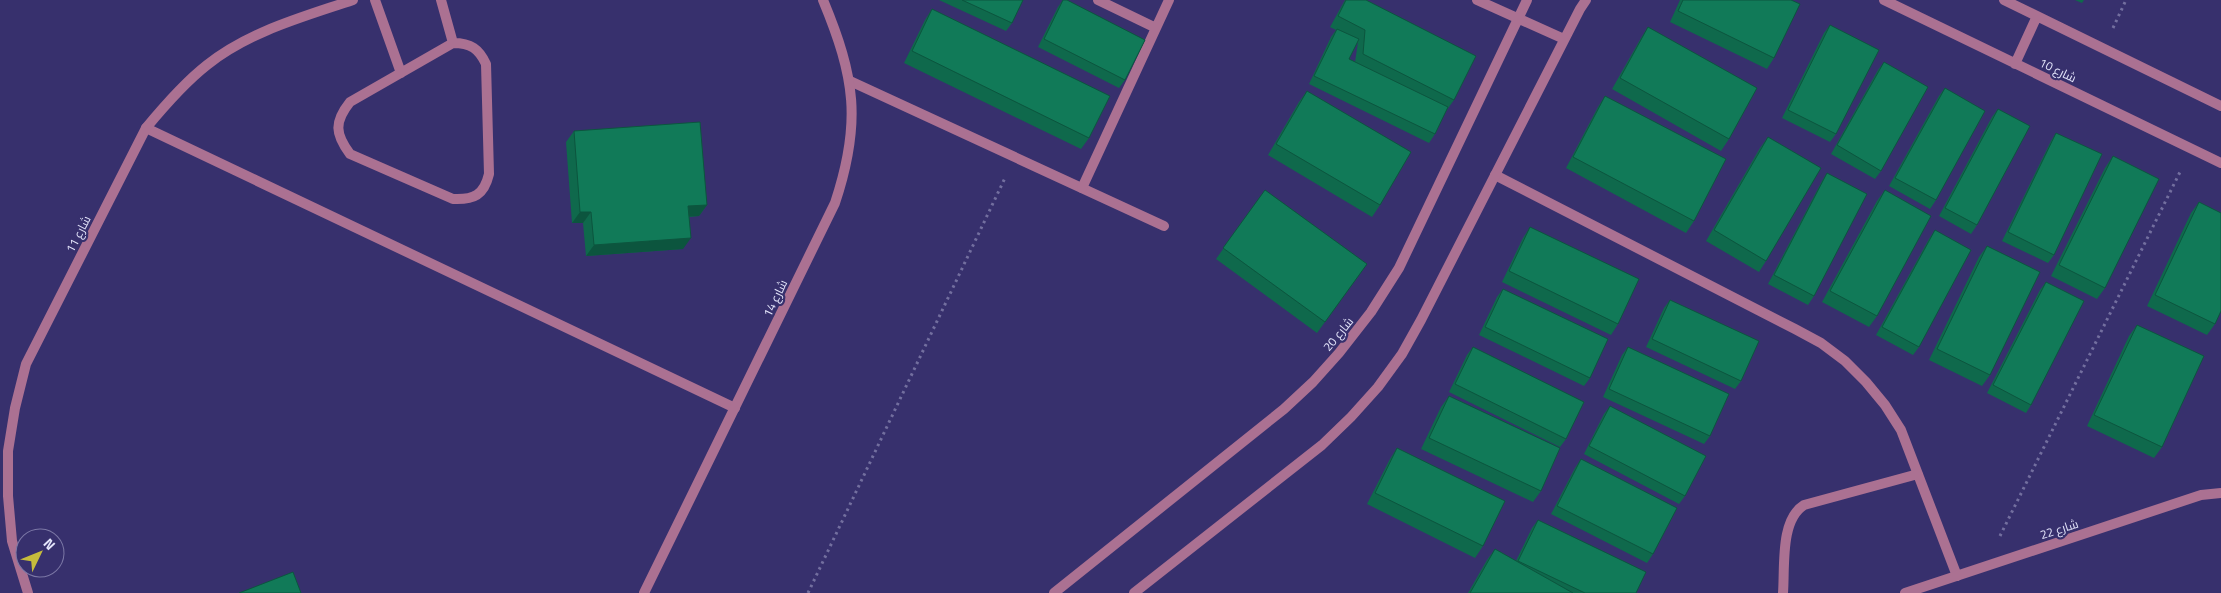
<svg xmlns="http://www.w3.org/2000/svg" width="2221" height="593" font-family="'Titillium Web',Cairo,sans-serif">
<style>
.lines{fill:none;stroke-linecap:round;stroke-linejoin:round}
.path{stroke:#736f9f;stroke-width:3;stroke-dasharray:2.5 4;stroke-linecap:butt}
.lane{stroke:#ab7192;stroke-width:10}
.street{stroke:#ab7192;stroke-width:10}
.wall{fill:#0f694c;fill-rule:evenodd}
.shaded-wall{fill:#0c553e}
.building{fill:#117a58;stroke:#0c553e}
.labels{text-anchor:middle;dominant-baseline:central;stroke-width:4.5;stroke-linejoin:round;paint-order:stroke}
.street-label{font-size:12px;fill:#e4e5fb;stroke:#37306d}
</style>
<rect width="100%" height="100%" fill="#37306d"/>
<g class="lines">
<path class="path" d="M 2113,28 L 2126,0
M 2000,536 L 2181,170
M 808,593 L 1005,178"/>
<path class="lane" d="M 375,0 L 401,73
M 441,0 L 453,43
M 453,43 C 471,43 479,49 486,64 L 489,174 C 484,195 474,200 453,199 L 350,154 C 335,134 334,122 350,102 Z
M 850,81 L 1164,226
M 146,128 L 735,408
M 1495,175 L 1795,329 L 1821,343 L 1845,361 L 1866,382 L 1885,405 L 1901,430 L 1957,576
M 1783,593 C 1785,566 1780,520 1804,505 L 1918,474"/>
<path class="street" d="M 1098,0 L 1156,28
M 1477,0 L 1564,39
M 1884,0 L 2221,163
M 2004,0 L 2221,106
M 2015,64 L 2037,16
M 1082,188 L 1169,0
M 28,593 L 12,541 L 8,496 L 8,451 L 15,408 L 26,364 L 146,128 C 165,105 184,83 207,65 C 250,31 303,17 353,0
M 644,593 L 835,203 C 862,122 855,77 823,0
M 1054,593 L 1284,409 L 1313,382 L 1339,353 L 1371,312 L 1399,268 L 1527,0
M 1134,593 L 1322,445 L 1351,417 L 1378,387 L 1402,354 L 1421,320 L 1580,9 L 1586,0
M 1905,593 L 2201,495 L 2221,493"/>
</g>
<path class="wall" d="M 939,0 L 1023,0 L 1012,23 L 1006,31 Z
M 1063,0 L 1125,80 L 1119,88 L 1038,47 L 1058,7 Z
M 1345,0 L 1366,0 L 1454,100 L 1446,111 L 1435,134 L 1429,143 L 1309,84 L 1331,37 L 1336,30 L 1330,27 ZM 1358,42 L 1355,62 L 1349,59 Z
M 1680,0 L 1791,0 L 1774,58 L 1767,69 L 1670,22 Z
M 2075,0 L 2084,0 L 2082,3 Z
M 932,9 L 1089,138 L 1081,149 L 904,63 L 925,20 Z
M 1830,25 L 1836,134 L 1830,142 L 1782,118 L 1824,33 Z
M 1648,27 L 1729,139 L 1721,151 L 1612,89 L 1641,38 Z
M 1884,62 L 1881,171 L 1875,179 L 1831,154 L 1878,70 Z
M 1945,88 L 1936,200 L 1930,209 L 1889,186 L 1939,96 Z
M 1307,91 L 1380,205 L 1372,217 L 1268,155 L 1299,102 Z
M 1605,96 L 1694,221 L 1686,233 L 1566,168 L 1598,107 Z
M 1998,109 L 1977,225 L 1971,234 L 1939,216 L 1992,117 Z
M 574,131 L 707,205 L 699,216 L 689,217 L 683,249 L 586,256 L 583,223 L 572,223 L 566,142 Z
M 2056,133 L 2054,255 L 2048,263 L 2002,241 L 2051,141 Z
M 1768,137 L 1766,261 L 1759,272 L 1706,241 L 1760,148 Z
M 2113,156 L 2105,288 L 2097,299 L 2051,276 L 2105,168 Z
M 1827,173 L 1814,296 L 1808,305 L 1768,284 L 1822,181 Z
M 1265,190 L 1367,264 L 1317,333 L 1216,259 Z
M 1885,190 L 1877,316 L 1869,327 L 1822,302 L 1877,201 Z
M 2199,202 L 2215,324 L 2207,335 L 2147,306 L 2191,213 Z
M 1530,227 L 1618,324 L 1611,335 L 1502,282 L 1523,238 Z
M 1935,230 L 1919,347 L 1913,355 L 1876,335 L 1929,239 Z
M 1987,246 L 1990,375 L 1982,386 L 1929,360 L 1979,257 Z
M 2046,282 L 2031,405 L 2026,413 L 1987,393 L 2040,290 Z
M 1503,289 L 1590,378 L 1584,386 L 1479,335 L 1497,297 Z
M 1670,300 L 1741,381 L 1735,389 L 1646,347 L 1664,308 Z
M 2137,325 L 2162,447 L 2154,458 L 2087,426 L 2129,336 Z
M 1473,347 L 1566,439 L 1560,447 L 1449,392 L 1467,355 Z
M 1628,347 L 1710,436 L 1704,444 L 1603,397 L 1622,355 Z
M 1449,396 L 1541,491 L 1533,502 L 1421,449 L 1441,407 Z
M 1610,406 L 1685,496 L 1679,504 L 1584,454 L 1604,414 Z
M 1397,448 L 1483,546 L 1475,558 L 1367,504 L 1390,459 Z
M 1581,459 L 1653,554 L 1647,563 L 1551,514 L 1575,468 Z
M 1538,520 L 1636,593 L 1468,593 L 1487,560 L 1495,549 L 1516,561 L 1532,528 Z"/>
<path class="shaded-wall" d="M 707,205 L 699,216 L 680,217 L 688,206 Z
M 580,212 L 591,212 L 583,223 L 572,223 Z
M 691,238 L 683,249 L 586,256 L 594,245 Z"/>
<path class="building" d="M 962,0 L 1023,0 L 1012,23 Z
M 1063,0 L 1067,0 L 1145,40 L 1125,80 L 1044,39 Z
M 1346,0 L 1366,0 L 1476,56 L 1454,100 L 1363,54 L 1365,30 L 1338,16 Z
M 1683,0 L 1791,0 L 1800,4 L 1774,58 L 1678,11 Z
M 932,9 L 1110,96 L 1089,138 L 912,51 Z
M 1830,25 L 1879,50 L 1836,134 L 1788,110 Z
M 1648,27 L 1757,88 L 1729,139 L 1620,78 Z
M 1337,29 L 1359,39 L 1349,59 L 1448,107 L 1435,134 L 1314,76 Z
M 1884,62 L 1928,87 L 1881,171 L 1837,145 Z
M 1945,88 L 1985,111 L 1936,200 L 1895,178 Z
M 1307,91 L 1411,152 L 1380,205 L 1276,144 Z
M 1605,96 L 1726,159 L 1694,221 L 1573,157 Z
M 1998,109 L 2030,126 L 1977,225 L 1945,208 Z
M 700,122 L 707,205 L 688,206 L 691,238 L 594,245 L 591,212 L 580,212 L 574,131 Z
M 2056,133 L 2102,154 L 2054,255 L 2008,232 Z
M 1768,137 L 1821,168 L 1766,261 L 1714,230 Z
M 2113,156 L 2159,179 L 2105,288 L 2059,265 Z
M 1827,173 L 1867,194 L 1814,296 L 1774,275 Z
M 1265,190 L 1367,264 L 1325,322 L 1223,248 Z
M 1885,190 L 1931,216 L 1877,316 L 1830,291 Z
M 2199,202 L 2221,213 L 2221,311 L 2215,324 L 2155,295 Z
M 1530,227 L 1639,279 L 1618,324 L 1509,271 Z
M 1935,230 L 1971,250 L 1919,347 L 1882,327 Z
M 1987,246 L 2040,272 L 1990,375 L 1937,349 Z
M 2046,282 L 2084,301 L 2031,405 L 1993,385 Z
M 1503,289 L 1608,339 L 1590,378 L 1485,327 Z
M 1670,300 L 1759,341 L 1741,381 L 1652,339 Z
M 2137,325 L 2204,356 L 2162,447 L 2094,415 Z
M 1473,347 L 1584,402 L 1566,439 L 1455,384 Z
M 1628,347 L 1729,394 L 1710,436 L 1609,389 Z
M 1449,396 L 1560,448 L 1541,491 L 1429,438 Z
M 1610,406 L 1706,456 L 1685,496 L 1589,446 Z
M 1397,448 L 1505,501 L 1483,546 L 1375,493 Z
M 1581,459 L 1677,508 L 1653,554 L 1557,506 Z
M 1538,520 L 1646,572 L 1636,593 L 1585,593 L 1518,561 Z
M 1495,549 L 1573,593 L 1470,593 Z
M 293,572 L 301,593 L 239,593 Z"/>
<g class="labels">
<g class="street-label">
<text transform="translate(2058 70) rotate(26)">شارع 10</text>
<text transform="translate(78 234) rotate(-63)">شارع 11</text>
<text transform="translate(775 298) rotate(-64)">شارع 14</text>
<text transform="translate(1338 334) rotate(-51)">شارع 20</text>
<text transform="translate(2059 529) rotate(-18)">شارع 22</text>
</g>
</g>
<g transform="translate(40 553) rotate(47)"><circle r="24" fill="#37306d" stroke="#7c78a6"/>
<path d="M0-4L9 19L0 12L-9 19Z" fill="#c6bc3c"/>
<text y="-8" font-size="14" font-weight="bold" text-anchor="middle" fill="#e4e5fb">N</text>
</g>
</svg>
